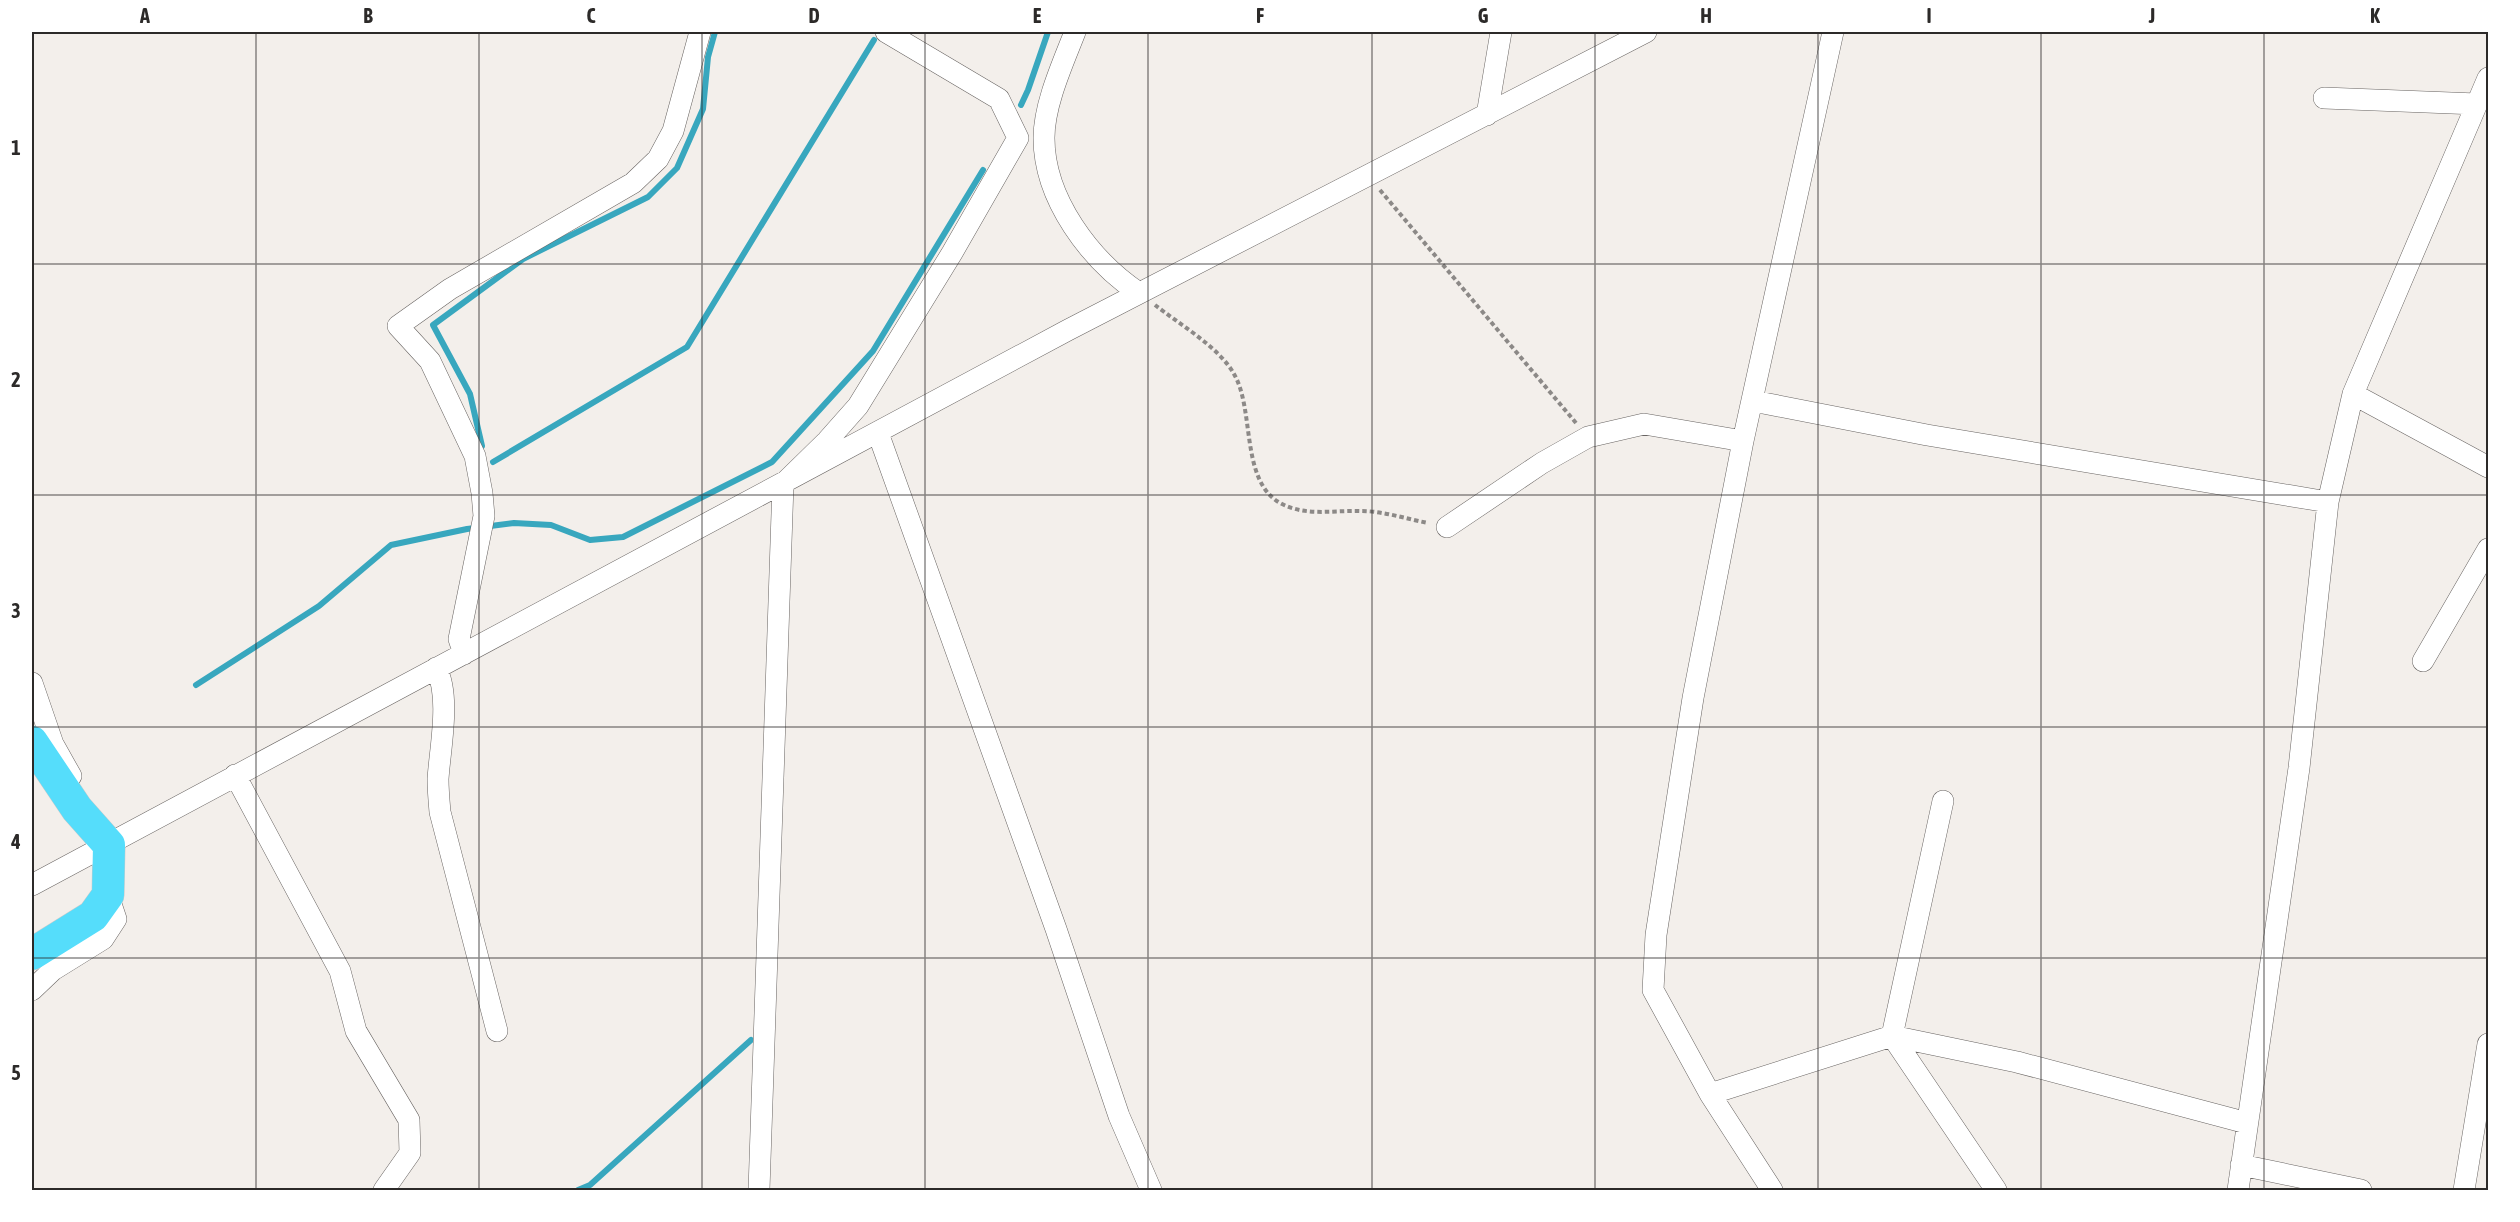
<svg xmlns="http://www.w3.org/2000/svg" width="2520" height="1222" font-family="'Asap Condensed',sans-serif">
<style>
.lines{fill:none;stroke-linecap:round;stroke-linejoin:round}
.stream{stroke:#38a7be;stroke-width:6}
.minor-casing{stroke:#686462;stroke-width:22}
.highway-casing{stroke:#ccc;stroke-width:33}
.path{stroke:#8c8987;stroke-width:4;stroke-dasharray:4.5 3;stroke-linecap:butt}
.minor{stroke:#fff;stroke-width:21}
.highway{stroke:#55ddfb;stroke-width:32}
.grid{fill:none;stroke:#2c2a29;stroke-width:1.5;stroke-opacity:0.55}
.neatline{fill:none;stroke:#2c2a29;stroke-width:2}
.grid-label{font-size:20px;text-anchor:middle;font-weight:bold;fill:#2c2a29}
</style>
<rect width="100%" height="100%" fill="#f3efeb"/>
<g class="lines">
<path class="stream" d="M 1021,105 L 1028,90 L 1048,32
M 482,446 L 470,394 L 433,325 L 523,259 L 648,197 L 677,168 L 703,109 L 708,57 L 715,32
M 493,462 L 687,347 L 874,40
M 196,685 L 319,606 L 391,545 L 467,529 L 514,523 L 551,525 L 590,540 L 623,537 L 772,462 L 873,351 L 983,170
M 578,1190 L 590,1185 L 751,1040"/>
<g class="minor-casing">
<path id="minor" d="M 886,32 L 999,99 L 1018,138
M 1075,32 C 1063,63 1044,104 1044,138 C 1044,199 1090,260 1139,293
M 2324,98 L 2477,104
M 1487,115 L 1501,32
M 2353,394 L 2488,467
M 1753,401 L 1927,435 L 2328,502
M 878,433 L 1056,929 L 1119,1116 L 1151,1190
M 1447,527 L 1542,463 L 1588,437 L 1644,424 L 1743,441
M 464,654 L 459,639 L 484,516 L 482,493 L 475,456 L 430,361 L 398,326 L 450,289 L 633,183 L 658,159 L 673,131 L 700,32
M 2423,661 L 2488,549
M 436,668 C 451,696 440,748 438,779 C 438,790 439,801 440,812 L 497,1031
M 32,683 L 53,744 L 71,776
M 235,775 L 340,971 L 356,1031 L 409,1120 L 410,1153 L 384,1190
M 1943,801 L 1892,1036 L 1996,1190
M 32,885 L 1068,330 L 1646,32
M 32,990 L 53,970 L 103,939 L 116,919 L 108,895
M 1710,1094 L 1892,1036 L 2017,1062 L 2247,1123
M 2241,1165 L 2361,1190
M 759,1190 L 783,484 L 827,441 L 858,406 L 952,253 L 1018,138
M 1772,1190 L 1710,1094 L 1653,990 L 1656,935 L 1693,698 L 1743,441 L 1833,32
M 2238,1190 L 2299,768 L 2328,502 L 2353,394 L 2488,78
M 2464,1190 L 2488,1044"/>
</g>
<g class="highway-casing">
<path id="highway" d="M 32,742 L 77,809 L 109,845 L 108,895 L 93,916 L 32,954"/>
</g>
<path class="path" d="M 1380,190 L 1576,423
M 1155,305 C 1179,324 1219,347 1234,374 C 1255,410 1240,480 1280,503 C 1306,517 1333,510 1361,511 C 1383,511 1407,519 1428,523"/>
<use href="#minor" class="minor"/>
<use href="#highway" class="highway"/>
</g>
<path class="grid" d="M 256,32 L 256,1190M 479,32 L 479,1190M 702,32 L 702,1190M 925,32 L 925,1190M 1148,32 L 1148,1190M 1372,32 L 1372,1190M 1595,32 L 1595,1190M 1818,32 L 1818,1190M 2041,32 L 2041,1190M 2264,32 L 2264,1190M 32,264 L 2488,264M 32,495 L 2488,495M 32,727 L 2488,727M 32,958 L 2488,958"/>
<rect width="2520" height="1222" fill="none" stroke="#ffffff" stroke-width="66"/>
<rect x="33" y="33" width="2454" height="1156" class="neatline"/>
<g class="grid-label">
<text x="145" y="23">A</text>
<text x="368" y="23">B</text>
<text x="591" y="23">C</text>
<text x="814" y="23">D</text>
<text x="1037" y="23">E</text>
<text x="1260" y="23">F</text>
<text x="1483" y="23">G</text>
<text x="1706" y="23">H</text>
<text x="1929" y="23">I</text>
<text x="2152" y="23">J</text>
<text x="2375" y="23">K</text>
<text x="16" y="155">1</text>
<text x="16" y="387">2</text>
<text x="16" y="618">3</text>
<text x="16" y="849">4</text>
<text x="16" y="1080">5</text>
</g>
</svg>
